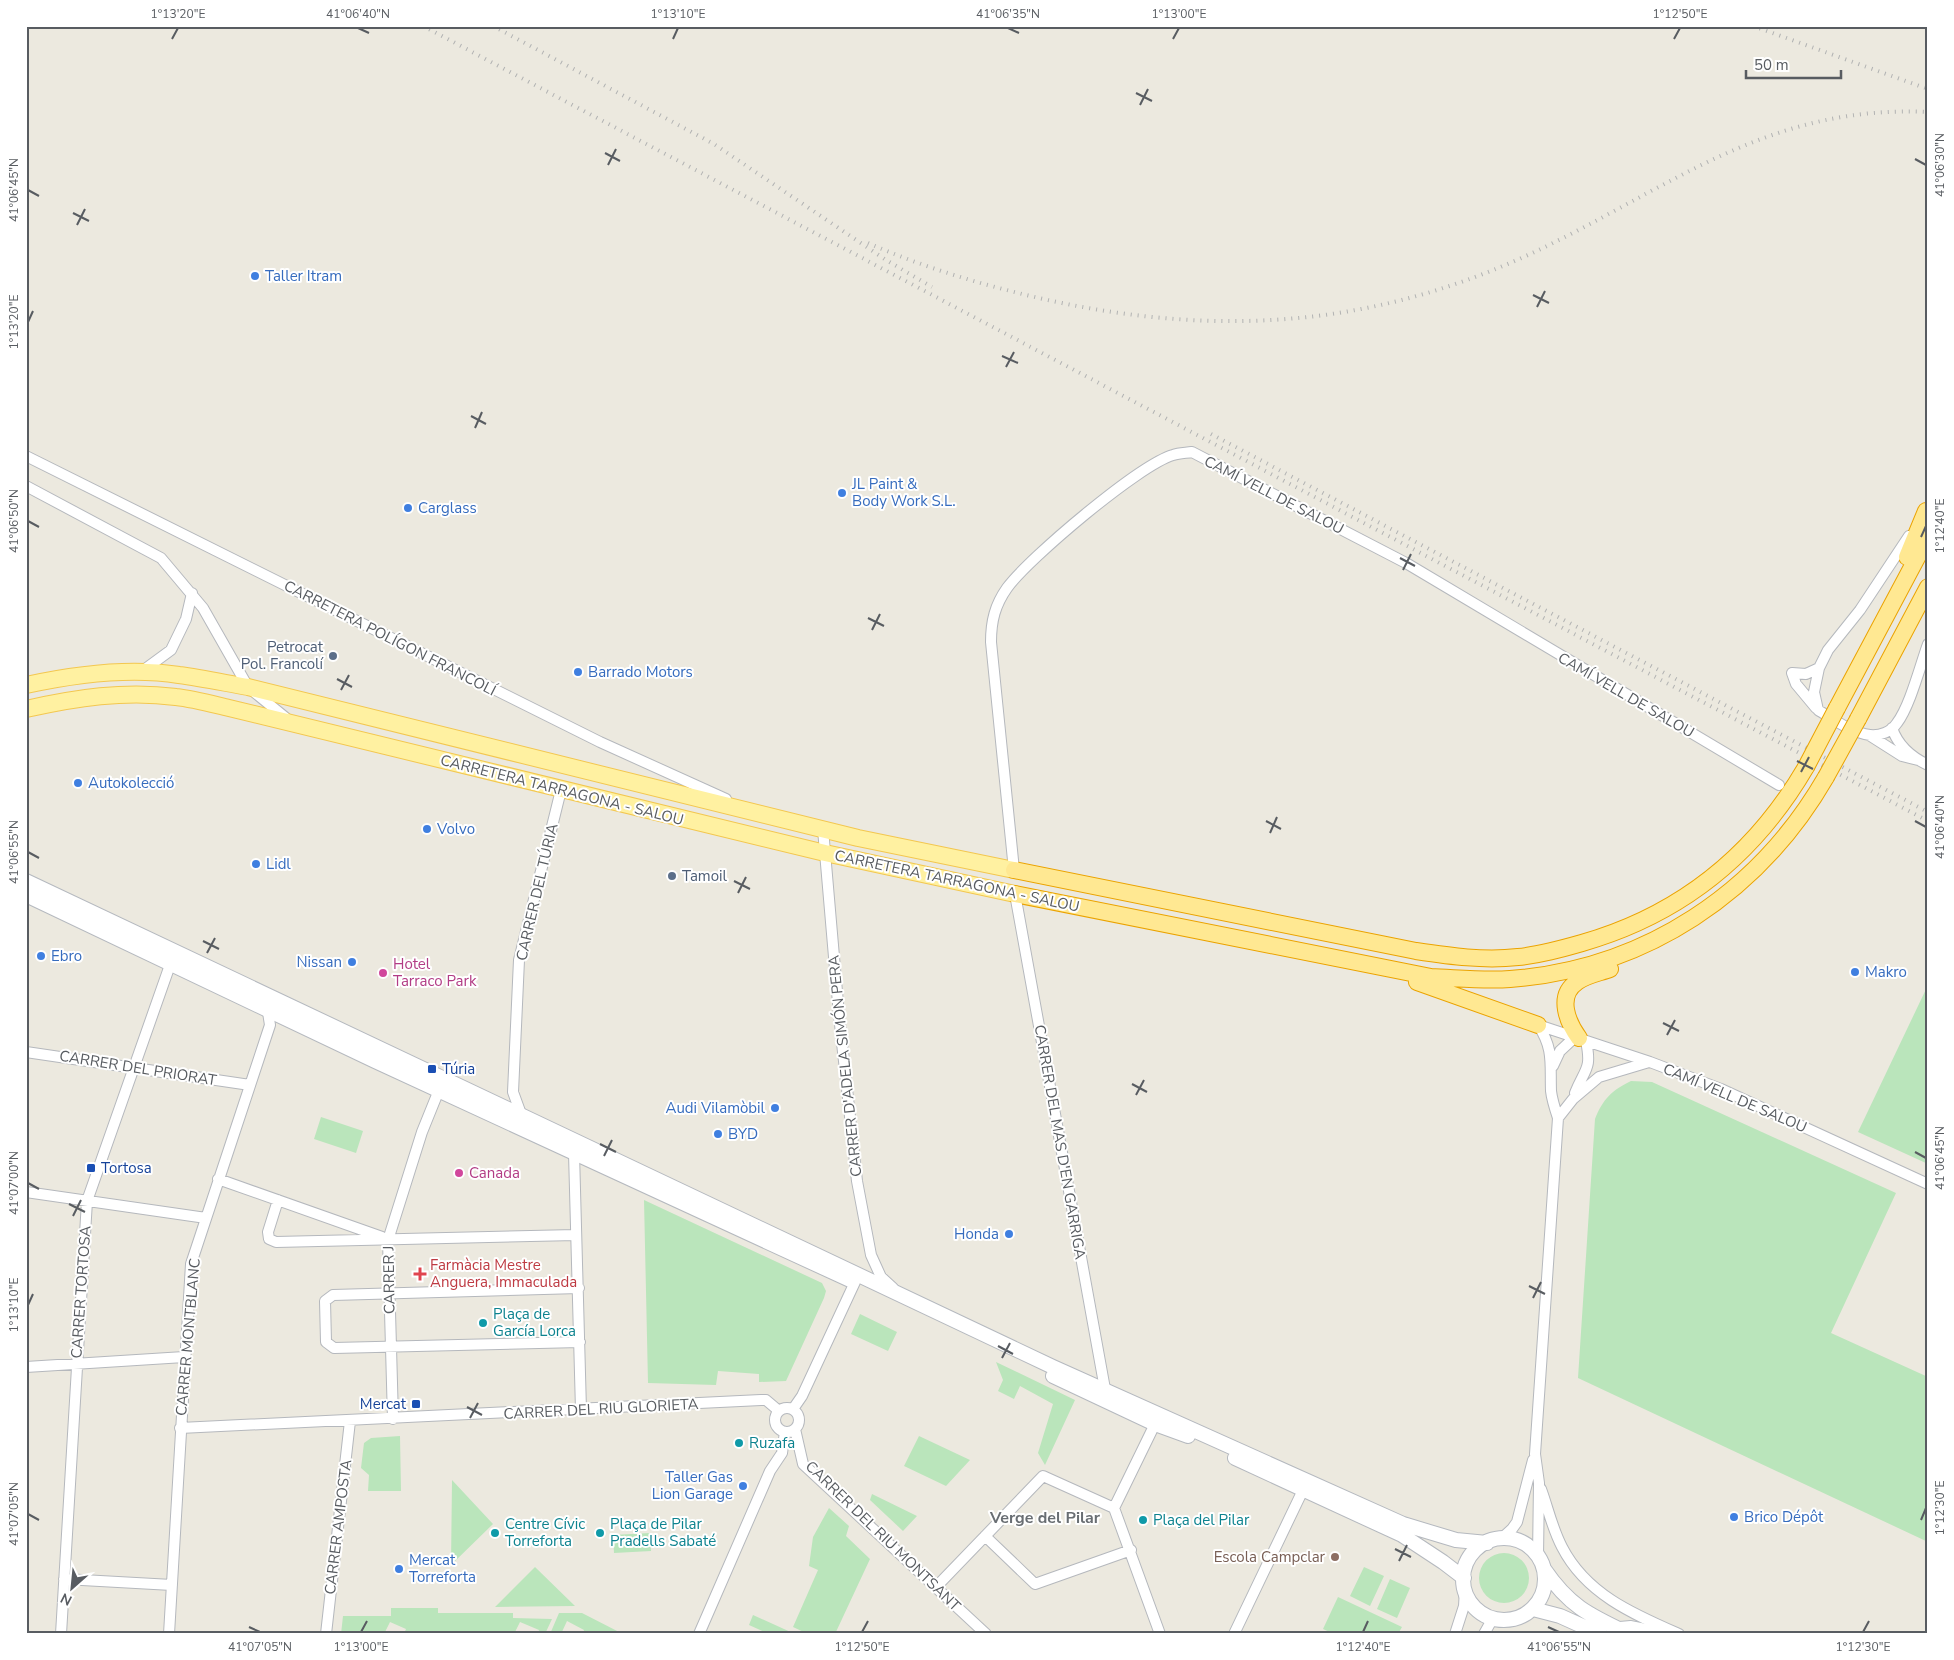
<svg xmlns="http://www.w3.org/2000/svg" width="1954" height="1660" font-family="'Nunito Sans',sans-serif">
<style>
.green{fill:#bae5bb}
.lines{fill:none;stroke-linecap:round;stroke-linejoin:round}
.minor-casing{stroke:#b5b8bd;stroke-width:12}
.secondary-casing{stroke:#b5b9bf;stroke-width:16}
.primary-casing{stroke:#f3c750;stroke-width:18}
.trunk-casing{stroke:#eba300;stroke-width:18}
.minor{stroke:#fff;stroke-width:10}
.secondary{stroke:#fff;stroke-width:14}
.primary{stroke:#fff1a1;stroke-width:16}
.trunk{stroke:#ffe892;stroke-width:16}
.rail{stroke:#b1b2b2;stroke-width:4;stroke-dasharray:1 6;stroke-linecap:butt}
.trunk-bridge-casing{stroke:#eba300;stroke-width:18;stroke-linecap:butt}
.trunk-bridge{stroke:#ffe892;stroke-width:16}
.ticks{fill:none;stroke:#585c61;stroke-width:2}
.shop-dot{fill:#3f7fe0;stroke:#fff;stroke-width:2}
.service-dot{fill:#5c6f8a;stroke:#fff;stroke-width:2}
.hotel-dot{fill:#d1479c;stroke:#fff;stroke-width:2}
.transit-dot{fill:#1a4fb4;stroke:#fff;stroke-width:2}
.health-dot{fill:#e0444e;stroke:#fff;stroke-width:2}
.culture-dot{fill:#0f9aa8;stroke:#fff;stroke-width:2}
.education-dot{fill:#8d6e63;stroke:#fff;stroke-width:2}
.labels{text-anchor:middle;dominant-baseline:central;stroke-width:4;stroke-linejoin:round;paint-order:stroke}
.shop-label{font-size:15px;fill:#366cbe;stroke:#fff;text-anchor:start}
.street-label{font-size:15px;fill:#585c61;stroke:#fff}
.service-label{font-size:15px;fill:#4e5e75;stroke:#fff;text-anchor:end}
.hotel-label{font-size:15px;fill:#b23c85;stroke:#fff;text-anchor:start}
.transit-label{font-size:15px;fill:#164399;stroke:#fff;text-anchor:start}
.health-label{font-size:15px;fill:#be3a42;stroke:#fff;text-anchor:start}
.culture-label{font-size:15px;fill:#0d838f;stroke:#fff;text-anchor:start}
.education-label{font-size:15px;fill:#785e54;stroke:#fff;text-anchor:end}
.neighbourhood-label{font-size:16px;font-weight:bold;fill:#696e73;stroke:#fff}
.neatline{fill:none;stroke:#585c61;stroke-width:2}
.ticks-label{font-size:12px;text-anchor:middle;fill:#585c61}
</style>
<rect width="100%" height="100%" fill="#ece9df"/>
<path class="green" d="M 1928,985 L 1928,1164 L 1858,1132 Z
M 1631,1081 L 1652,1082 L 1896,1193 L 1831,1333 L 1928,1377 L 1928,1542 L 1578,1378 L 1595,1119 C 1603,1099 1612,1090 1631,1081 Z
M 321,1117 L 363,1131 L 356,1153 L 314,1139 Z
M 644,1200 L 822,1283 L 826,1291 L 824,1298 L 786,1381 L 759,1382 L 759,1374 L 718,1371 L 716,1385 L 648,1383 Z
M 860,1314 L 897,1332 L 888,1351 L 851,1334 Z
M 996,1362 L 1075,1400 L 1045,1465 L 1038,1453 L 1053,1404 L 1020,1386 L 1014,1399 L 998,1391 L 1003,1380 Z
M 400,1436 L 401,1491 L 368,1491 L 369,1475 L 361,1468 L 364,1443 L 371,1438 Z
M 919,1436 L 970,1460 L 946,1486 L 904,1466 Z
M 452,1480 L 493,1524 L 451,1565 Z
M 872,1494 L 917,1516 L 903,1531 L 870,1500 Z
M 829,1508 L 849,1526 L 846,1536 L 870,1559 L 835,1634 L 808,1634 L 793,1627 L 818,1570 L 809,1566 L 813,1537 Z
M 650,1533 L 651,1551 L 614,1553 L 613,1535 Z
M1479 1578a25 25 0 1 1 50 0a25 25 0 1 1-50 0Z
M 535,1567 L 575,1606 L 495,1607 Z
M 1364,1567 L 1384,1576 L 1370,1606 L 1350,1596 Z
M 1390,1579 L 1410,1588 L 1397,1618 L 1377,1609 Z
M 1338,1597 L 1402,1627 L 1398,1634 L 1334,1634 L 1323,1629 Z
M 391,1608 L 438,1608 L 438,1613 L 513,1613 L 513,1618 L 552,1619 L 545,1634 L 538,1634 L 539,1630 L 520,1622 L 514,1634 L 404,1634 L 406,1629 L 390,1622 L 384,1634 L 341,1634 L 343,1616 L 391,1616 Z
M 559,1613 L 582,1613 L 623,1634 L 583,1634 L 584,1630 L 567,1621 L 561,1634 L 550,1634 Z
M 753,1615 L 795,1634 L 769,1634 L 749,1625 Z"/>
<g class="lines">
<g class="minor-casing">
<path id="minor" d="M 26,456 L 600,742 L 726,799
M 26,486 L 161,558 L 203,608 L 248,687 L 286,718
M 1909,536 L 1860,610 L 1828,650 L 1819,668 L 1814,692 L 1818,710 C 1833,719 1852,733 1870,735 C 1880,736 1891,732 1897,723 C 1910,706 1920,666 1928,644
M 141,672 L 171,650 L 186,619 L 192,593
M 1816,708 L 1796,684 L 1792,673 L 1806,674 L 1819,668
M 1892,728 C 1898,746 1911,757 1928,765
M 1869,735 L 1902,756 L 1918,760
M 823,829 L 839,1015 L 857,1181 L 871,1255 L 881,1277 L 893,1288
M 1014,870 L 991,642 C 991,621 995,605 1007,588 C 1029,558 1139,465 1173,455 C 1179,453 1186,453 1192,452 L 1406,563 L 1779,785
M 1015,894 L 1105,1389
M 1538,1025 C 1554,1049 1550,1064 1551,1091 C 1552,1100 1555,1109 1558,1118 L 1535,1454 L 1539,1483 L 1538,1557
M 1538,1025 L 1650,1062 L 1721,1089 L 1928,1184
M 26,1052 L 250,1085
M 1553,1066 L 1560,1051 L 1575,1037
M 1575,1093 C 1585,1068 1592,1070 1586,1041
M 521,1114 L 513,1092 L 519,960 L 561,790
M 1558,1118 L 1573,1099 L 1599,1077 L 1649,1062
M 574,1153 L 581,1410
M 218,1179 L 382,1237
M 26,1192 L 206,1218
M 278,1200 L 268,1232 L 269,1239 L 276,1242 L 576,1235
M 579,1288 L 333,1295 L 325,1301 L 326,1342 L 334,1348 L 580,1342
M 26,1367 L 184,1357
M775 1420a12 12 0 1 1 24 0a12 12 0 1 1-24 0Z
M 793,1409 L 802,1396 L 855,1282
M 393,1419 L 388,1240 L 422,1132 L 439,1090
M 180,1428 L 761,1400 L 766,1400 L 779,1411
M 795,1429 L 803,1464 L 986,1634
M 1541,1489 C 1548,1508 1552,1528 1562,1547 C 1586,1594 1633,1614 1679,1634
M 1114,1508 L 1160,1634
M 1114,1508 L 1155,1424
M 985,1536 L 1035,1584 L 1131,1550
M 1501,1539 L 1512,1529 L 1517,1522 L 1533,1460
M 64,1579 L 172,1585
M 936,1587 L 1043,1476 L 1114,1508
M 61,1634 L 87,1201 L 170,965
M 169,1634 L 191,1264 L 270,1025 L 267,1006
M 326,1634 L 350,1421
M 699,1634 L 770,1471 L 782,1453 L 785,1432
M 1234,1634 L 1303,1490
M 1455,1634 L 1464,1606 L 1465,1589
M 1484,1634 L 1493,1618"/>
</g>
<g class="secondary-casing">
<path id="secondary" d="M 26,881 L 1053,1367 L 1403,1524 L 1456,1540 L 1487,1543
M 26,895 L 375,1061 L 850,1280
M 1053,1376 L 1155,1424 L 1188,1436
M 1235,1458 L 1402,1535 L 1443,1562 L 1464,1578
M1463 1579a41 41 0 1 1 82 0a41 41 0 1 1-82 0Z
M 1544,1569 C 1569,1606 1589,1615 1629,1634
M 1533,1609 L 1560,1616 L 1600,1634
M 1620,1629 L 1631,1628 L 1661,1634"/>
</g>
<g class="primary-casing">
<path id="primary" d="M 26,685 C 76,674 129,667 179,675 C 202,678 225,683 248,687 L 858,838 L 1014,870
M 26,709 C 75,698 125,690 176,697 C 194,699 212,704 229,708 L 825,853 L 1015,894"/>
</g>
<g class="trunk-casing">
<path id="trunk" d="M 1907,557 L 1926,511
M 1837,708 L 1928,537
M 1858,719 L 1928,587
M 1014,870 L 1416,951 C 1450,956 1484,961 1518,957 C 1540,955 1561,949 1582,943 C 1680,915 1754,856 1806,767
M 1015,894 L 1431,977 C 1457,978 1484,981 1510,979 C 1645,969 1759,893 1826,777
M 1417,982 L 1538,1025
M 1579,1038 C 1568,1023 1556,996 1577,982 C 1586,975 1599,973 1610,969"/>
</g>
<use href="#minor" class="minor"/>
<use href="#secondary" class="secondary"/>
<use href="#primary" class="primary"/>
<use href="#trunk" class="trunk"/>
<path class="rail" d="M 423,26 L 1928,821
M 493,26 L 714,144 L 886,260 L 932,287
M 1753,26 L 1928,89
M 868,243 C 925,268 983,285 1043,299 C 1227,340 1390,326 1559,240 C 1684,177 1779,105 1928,112
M 1211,434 L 1928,812"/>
<g class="trunk-bridge-casing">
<path id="trunk-bridge" d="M 1806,767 L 1837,708
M 1826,777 L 1858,719"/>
</g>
<use href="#trunk-bridge" class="trunk-bridge"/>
</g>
<path class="ticks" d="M 358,28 L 369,33M 1008,28 L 1019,33M 172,39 L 178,28M 673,39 L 678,28M 1173,39 L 1179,28M 1674,39 L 1680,28M 1136,93 L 1152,101M 1140,105 L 1148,89M 605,153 L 620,161M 1915,159 L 1926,165M 608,165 L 616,149M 28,190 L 39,196M 73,213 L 89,221M 77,225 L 85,209M 1533,295 L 1549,303M 1537,307 L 1545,291M 28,322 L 33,311M 1002,356 L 1018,363M 1006,367 L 1014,352M 471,416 L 486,424M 475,428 L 482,412M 28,521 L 39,527M 1921,537 L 1926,526M 1400,558 L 1415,566M 1403,570 L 1411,554M 868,618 L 884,626M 872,630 L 880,614M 337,679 L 352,687M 341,690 L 349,675M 1797,761 L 1813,769M 1801,772 L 1809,757M 1266,821 L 1281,829M 1915,821 L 1926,827M 1270,833 L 1277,817M 28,852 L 39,858M 734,881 L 750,889M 738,893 L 746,877M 203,941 L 219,949M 207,953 L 215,938M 1663,1023 L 1679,1031M 1667,1035 L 1675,1020M 1132,1084 L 1147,1092M 1136,1095 L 1144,1080M 600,1144 L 616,1152M 1915,1152 L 1926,1158M 604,1156 L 612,1140M 28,1183 L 39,1189M 69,1204 L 85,1212M 73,1216 L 81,1200M 1529,1286 L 1545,1294M 1533,1298 L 1541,1282M 28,1305 L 33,1294M 998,1346 L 1013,1354M 1002,1358 L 1010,1343M 467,1407 L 482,1415M 470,1418 L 478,1403M 28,1514 L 39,1520M 1921,1520 L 1926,1508M 1395,1549 L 1411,1557M 1399,1561 L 1407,1545M 249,1627 L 260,1632M 1548,1627 L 1559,1632M 361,1632 L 367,1621M 862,1632 L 868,1621M 1363,1632 L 1368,1621M 1863,1632 L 1869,1621"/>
<g class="shop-dot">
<circle cx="255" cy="276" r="5"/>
<circle cx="842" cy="493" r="5"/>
<circle cx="408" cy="508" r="5"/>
<circle cx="578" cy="672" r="5"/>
<circle cx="78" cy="783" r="5"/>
<circle cx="427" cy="829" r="5"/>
<circle cx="256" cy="864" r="5"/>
<circle cx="41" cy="956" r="5"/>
<circle cx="352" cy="962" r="5"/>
<circle cx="1855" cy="972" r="5"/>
<circle cx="775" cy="1108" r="5"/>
<circle cx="718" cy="1134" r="5"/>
<circle cx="1009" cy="1234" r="5"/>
<circle cx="743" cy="1486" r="5"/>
<circle cx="1734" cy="1517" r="5"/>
<circle cx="399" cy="1569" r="5"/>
</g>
<g class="service-dot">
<circle cx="333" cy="656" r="5"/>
<circle cx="672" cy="876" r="5"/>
</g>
<g class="hotel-dot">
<circle cx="383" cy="973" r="5"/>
<circle cx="459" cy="1173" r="5"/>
</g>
<g class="transit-dot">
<rect x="427" y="1064" width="10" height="10" rx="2.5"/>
<rect x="86" y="1163" width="10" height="10" rx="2.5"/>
<rect x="411" y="1399" width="10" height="10" rx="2.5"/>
</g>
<path class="health-dot" d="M417.5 1266.5h5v5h5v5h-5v5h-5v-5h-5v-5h5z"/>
<g class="culture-dot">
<circle cx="483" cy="1323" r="5"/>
<circle cx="739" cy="1443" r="5"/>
<circle cx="1143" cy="1520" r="5"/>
<circle cx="495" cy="1533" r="5"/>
<circle cx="600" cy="1533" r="5"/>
</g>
<circle class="education-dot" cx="1335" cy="1557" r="5"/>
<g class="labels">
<g class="shop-label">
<text x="265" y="276">Taller Itram</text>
<text x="852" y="484">JL Paint &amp;<tspan x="852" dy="17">Body Work S.L.</tspan></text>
<text x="418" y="508">Carglass</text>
<text x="588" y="672">Barrado Motors</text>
<text x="88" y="783">Autokolecció</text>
<text x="437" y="829">Volvo</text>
<text x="266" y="864">Lidl</text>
<text x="51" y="956">Ebro</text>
<text x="342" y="962" text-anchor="end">Nissan</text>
<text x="1865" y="972">Makro</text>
<text x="765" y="1108" text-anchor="end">Audi Vilamòbil</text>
<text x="728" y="1134">BYD</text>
<text x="999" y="1234" text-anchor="end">Honda</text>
<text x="733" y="1477" text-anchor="end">Taller Gas<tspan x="733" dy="17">Lion Garage</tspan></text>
<text x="1744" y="1517">Brico Dépôt</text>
<text x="409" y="1560">Mercat<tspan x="409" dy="17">Torreforta</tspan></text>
</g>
<g class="street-label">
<text transform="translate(1274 495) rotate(27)">CAMÍ VELL DE SALOU</text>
<text transform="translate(390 638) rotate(27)">CARRETERA POLÍGON FRANCOLÍ</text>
<text transform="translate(1626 695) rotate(30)">CAMÍ VELL DE SALOU</text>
<text transform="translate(562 790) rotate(14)">CARRETERA TARRAGONA - SALOU</text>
<text transform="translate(957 881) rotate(12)">CARRETERA TARRAGONA - SALOU</text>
<text transform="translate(537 892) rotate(-77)">CARRER DEL TÚRIA</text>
<text transform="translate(845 1066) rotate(-96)">CARRER D'ADELA SIMÓN PERA</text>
<text transform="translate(138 1068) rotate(9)">CARRER DEL PRIORAT</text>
<text transform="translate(1735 1098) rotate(23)">CAMÍ VELL DE SALOU</text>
<text transform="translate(1060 1142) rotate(80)">CARRER DEL MAS D'EN GARRIGA</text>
<text transform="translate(389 1280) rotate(-91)">CARRER J</text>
<text transform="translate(81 1292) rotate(-86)">CARRER TORTOSA</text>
<text transform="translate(188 1337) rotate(-85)">CARRER MONTBLANC</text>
<text transform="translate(601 1409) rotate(-3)">CARRER DEL RIU GLORIETA</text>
<text transform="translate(338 1527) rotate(-83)">CARRER AMPOSTA</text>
<text transform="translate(883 1536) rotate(44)">CARRER DEL RIU MONTSANT</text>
</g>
<g class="service-label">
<text x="323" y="647">Petrocat<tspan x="323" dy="17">Pol. Francolí</tspan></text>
<text x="682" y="876" text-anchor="start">Tamoil</text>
</g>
<g class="hotel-label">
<text x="393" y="964">Hotel<tspan x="393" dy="17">Tarraco Park</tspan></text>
<text x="469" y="1173">Canada</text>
</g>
<g class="transit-label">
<text x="442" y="1069">Túria</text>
<text x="101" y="1168">Tortosa</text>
<text x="406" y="1404" text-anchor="end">Mercat</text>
</g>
<g class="health-label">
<text x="430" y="1265">Farmàcia Mestre<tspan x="430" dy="17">Anguera, Immaculada</tspan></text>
</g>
<g class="culture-label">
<text x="493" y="1314">Plaça de<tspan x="493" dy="17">García Lorca</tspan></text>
<text x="749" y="1443">Ruzafa</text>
<text x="1153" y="1520">Plaça del Pilar</text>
<text x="505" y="1524">Centre Cívic<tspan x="505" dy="17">Torreforta</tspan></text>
<text x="610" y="1524">Plaça de Pilar<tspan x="610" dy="17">Pradells Sabaté</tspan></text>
</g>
<g class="education-label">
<text x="1325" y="1557">Escola Campclar</text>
</g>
<g class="neighbourhood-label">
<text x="1045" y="1518">Verge del Pilar</text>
</g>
</g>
<rect width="1954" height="1660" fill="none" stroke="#ffffff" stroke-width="55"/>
<g transform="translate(72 1588) rotate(207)" stroke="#ffffff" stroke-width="4" paint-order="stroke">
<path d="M0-4L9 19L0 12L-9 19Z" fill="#585c61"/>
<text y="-8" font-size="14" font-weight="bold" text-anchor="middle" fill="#585c61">N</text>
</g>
<path d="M1746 70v8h95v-8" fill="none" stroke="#585c61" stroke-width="2.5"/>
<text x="1754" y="70" font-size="15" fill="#585c61" stroke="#ffffff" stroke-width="4" paint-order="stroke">50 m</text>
<rect x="28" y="28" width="1898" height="1604" class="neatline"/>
<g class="ticks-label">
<text x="178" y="18">1°13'20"E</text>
<text x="358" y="18">41°06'40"N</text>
<text x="678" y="18">1°13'10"E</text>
<text x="1008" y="18">41°06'35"N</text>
<text x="1179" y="18">1°13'00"E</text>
<text x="1680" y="18">1°12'50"E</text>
<text transform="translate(1940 165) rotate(-90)" y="4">41°06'30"N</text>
<text transform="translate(14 190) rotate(-90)" y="4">41°06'45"N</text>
<text transform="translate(14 322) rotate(-90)" y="4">1°13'20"E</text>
<text transform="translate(14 521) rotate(-90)" y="4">41°06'50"N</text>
<text transform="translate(1940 526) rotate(-90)" y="4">1°12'40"E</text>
<text transform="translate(1940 827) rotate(-90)" y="4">41°06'40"N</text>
<text transform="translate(14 852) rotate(-90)" y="4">41°06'55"N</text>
<text transform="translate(1940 1158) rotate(-90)" y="4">41°06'45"N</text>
<text transform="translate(14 1183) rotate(-90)" y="4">41°07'00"N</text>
<text transform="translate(14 1305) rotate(-90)" y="4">1°13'10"E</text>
<text transform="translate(1940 1508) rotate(-90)" y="4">1°12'30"E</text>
<text transform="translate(14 1514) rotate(-90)" y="4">41°07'05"N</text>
<text x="260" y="1651">41°07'05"N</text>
<text x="361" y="1651">1°13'00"E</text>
<text x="862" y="1651">1°12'50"E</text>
<text x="1363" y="1651">1°12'40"E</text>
<text x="1559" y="1651">41°06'55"N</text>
<text x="1863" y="1651">1°12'30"E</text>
</g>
</svg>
